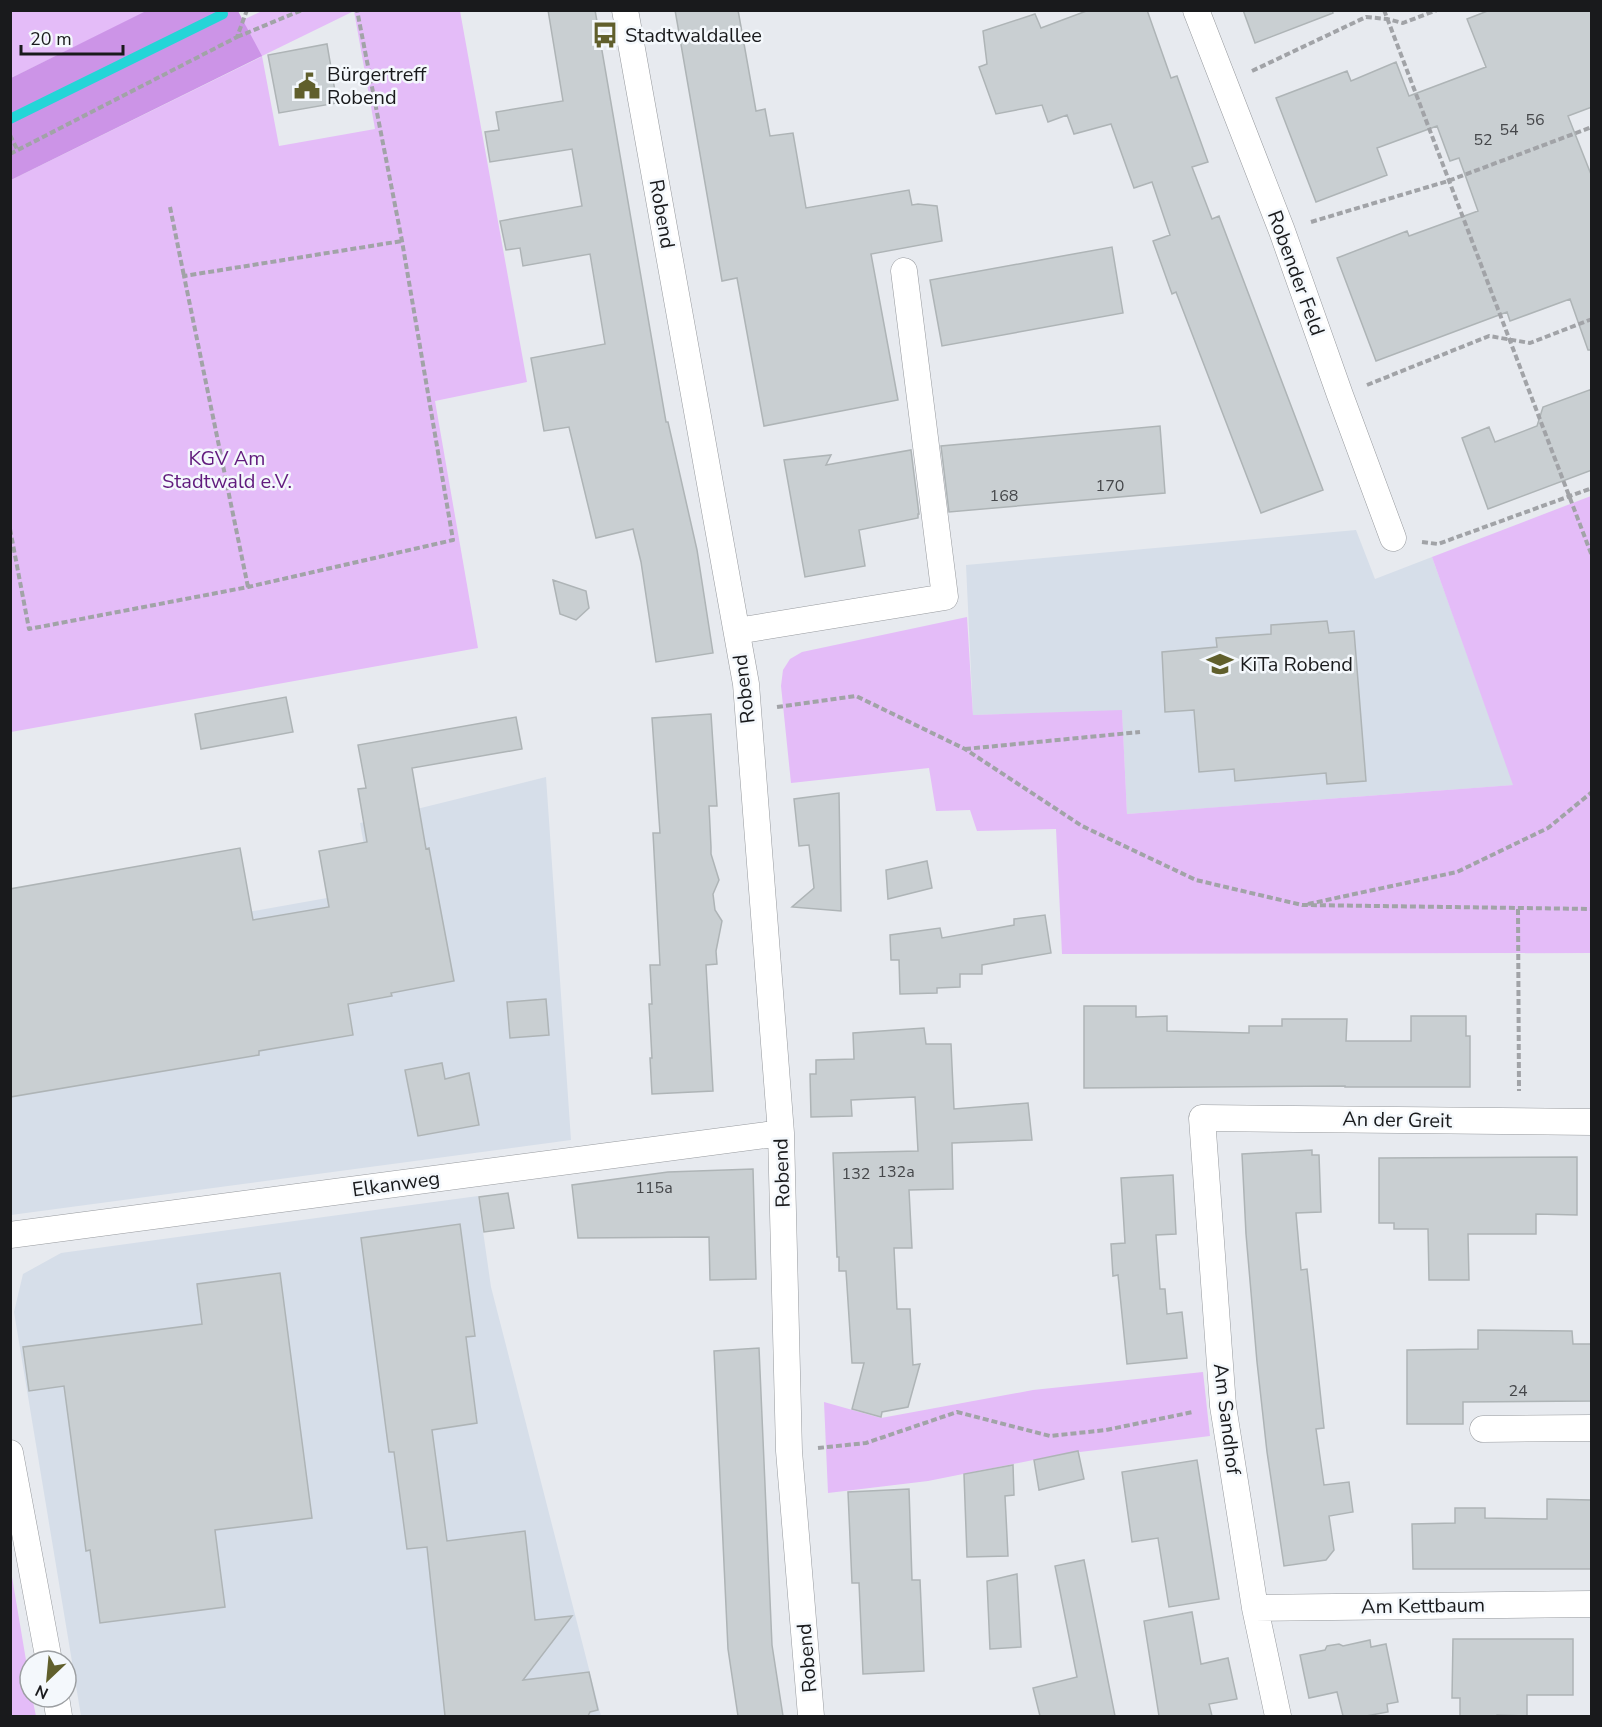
<svg xmlns="http://www.w3.org/2000/svg" width="1602" height="1727" font-family="'Nunito Sans',sans-serif">
<style>
.built{fill:#d6dee9}
.green{fill:#e4bcf8}
.forest{fill:#cc94e7}
.lines{fill:none;stroke-linecap:round;stroke-linejoin:round}
.stream{stroke:#24d5d7;stroke-width:10}
.building{fill:#c9cfd2;stroke:#aeb4b6;stroke-width:1.5}
.street-casing{stroke:#979a9e;stroke-width:27}
.path{stroke:#a1a3a7;stroke-width:4;stroke-dasharray:6 3;stroke-linecap:butt}
.street{stroke:#fff;stroke-width:26}
.labels{text-anchor:middle;dominant-baseline:central;stroke-width:5;stroke-linejoin:round;paint-order:stroke}
.number-label{font-size:16px;fill:#45474a}
.poi-label{font-size:20px;fill:#191a1c;stroke:#f4f8fc;text-anchor:start}
.street-label{font-size:20px;fill:#191a1c;stroke:#f4f8fc}
.park-label{font-size:20px;fill:#611b7d;stroke:#f4f8fc}
</style>
<rect width="100%" height="100%" fill="#e7eaef"/>
<path class="built" d="M 1356,530 L 1375,579 L 1432,557 L 1514,785 L 1127,814 L 1122,711 L 973,715 L 966,565 Z
M 546,777 L 571,1140 L 11,1215 L 11,954 L 372,890 L 360,823 Z
M 478,1196 L 491,1287 L 601,1716 L 81,1716 L 14,1312 L 23,1274 L 61,1253 Z"/>
<path class="green" d="M 11,11 L 148,11 L 11,78 Z
M 262,11 L 354,11 L 262,56 L 279,146 L 375,129 L 354,11 L 460,11 L 527,382 L 435,401 L 478,648 L 11,732 L 11,180 L 261,57 L 243,20 Z
M 1591,496 L 1591,953 L 1062,954 L 1056,829 L 977,831 L 970,810 L 936,811 L 929,768 L 791,783 L 781,686 L 783,670 L 790,659 L 802,652 L 967,617 L 973,715 L 1122,710 L 1127,814 L 1513,785 L 1432,557 Z
M 1203,1372 L 1210,1436 L 1080,1452 L 1078,1451 L 928,1481 L 828,1493 L 824,1402 L 881,1418 L 1033,1390 Z
M 11,1571 L 30,1684 L 30,1697 L 32,1697 L 36,1716 L 11,1716 Z"/>
<path class="forest" d="M 148,10 L 238,11 L 262,56 L 11,180 L 11,78 Z"/>
<g class="lines">
<path class="stream" d="M 10,119 L 223,14"/>
</g>
<path class="building" d="M 548,10 L 595,10 L 666,422 L 668,422 L 697,550 L 713,653 L 656,662 L 641,562 L 633,529 L 596,538 L 569,427 L 544,431 L 531,358 L 605,344 L 590,254 L 523,266 L 520,248 L 506,250 L 500,221 L 582,206 L 572,149 L 490,162 L 485,132 L 499,130 L 496,112 L 563,101 Z
M 675,10 L 738,10 L 756,111 L 765,109 L 770,136 L 793,133 L 806,208 L 909,190 L 912,205 L 918,204 L 937,206 L 942,241 L 871,254 L 898,400 L 764,426 L 737,278 L 722,281 Z
M 1089,10 L 1147,10 L 1171,78 L 1177,76 L 1208,162 L 1192,167 L 1212,219 L 1219,216 L 1323,490 L 1261,513 L 1176,292 L 1172,294 L 1153,241 L 1170,235 L 1152,182 L 1134,188 L 1111,124 L 1074,134 L 1067,115 L 1048,122 L 1042,105 L 996,114 L 979,67 L 987,64 L 983,31 L 1035,14 L 1041,28 Z
M 1243,10 L 1332,10 L 1333,13 L 1255,43 Z
M 1490,10 L 1592,10 L 1592,107 L 1568,116 L 1592,177 L 1592,350 L 1588,350 L 1570,299 L 1510,321 L 1507,312 L 1376,361 L 1337,258 L 1407,231 L 1409,236 L 1478,211 L 1459,158 L 1450,161 L 1437,126 L 1377,148 L 1387,175 L 1316,202 L 1276,98 L 1347,71 L 1351,81 L 1396,62 L 1409,96 L 1486,67 L 1467,19 Z
M 327,44 L 337,103 L 279,113 L 268,55 Z
M 1112,247 L 1123,313 L 942,346 L 930,280 Z
M 1592,389 L 1592,470 L 1488,509 L 1462,438 L 1489,427 L 1495,442 L 1537,426 L 1543,407 Z
M 1160,426 L 1165,493 L 949,512 L 941,446 Z
M 911,450 L 919,514 L 918,514 L 918,518 L 859,530 L 865,566 L 805,577 L 784,460 L 831,455 L 826,465 Z
M 553,580 L 586,591 L 589,608 L 576,620 L 560,614 Z
M 1327,621 L 1329,633 L 1354,631 L 1366,781 L 1327,784 L 1326,773 L 1235,781 L 1234,769 L 1199,772 L 1194,710 L 1165,712 L 1162,652 L 1217,647 L 1216,638 L 1271,634 L 1271,625 Z
M 286,697 L 293,732 L 201,749 L 195,714 Z
M 711,714 L 717,806 L 709,806 L 711,847 L 711,854 L 719,880 L 713,894 L 715,910 L 722,921 L 716,951 L 717,964 L 706,965 L 713,1091 L 652,1094 L 650,1058 L 652,1058 L 649,1004 L 652,1004 L 650,965 L 660,965 L 653,833 L 660,833 L 652,718 Z
M 516,717 L 522,749 L 412,768 L 426,849 L 429,848 L 454,981 L 391,993 L 392,996 L 348,1004 L 353,1035 L 259,1051 L 259,1055 L 10,1097 L 10,889 L 240,848 L 253,920 L 329,907 L 319,851 L 367,842 L 358,789 L 366,788 L 358,745 Z
M 839,793 L 841,911 L 792,907 L 814,888 L 809,845 L 799,846 L 794,799 Z
M 927,861 L 932,888 L 888,899 L 886,870 Z
M 1045,915 L 1051,953 L 982,965 L 982,974 L 960,974 L 960,987 L 937,988 L 937,993 L 900,994 L 899,960 L 891,960 L 890,935 L 940,928 L 942,938 L 1014,925 L 1014,919 Z
M 546,999 L 549,1035 L 510,1038 L 507,1002 Z
M 1084,1006 L 1136,1006 L 1136,1017 L 1167,1016 L 1167,1031 L 1249,1033 L 1249,1026 L 1282,1026 L 1282,1019 L 1347,1019 L 1346,1041 L 1411,1041 L 1411,1016 L 1466,1016 L 1466,1036 L 1470,1036 L 1470,1087 L 1345,1087 L 1345,1086 L 1084,1088 Z
M 924,1028 L 926,1044 L 951,1044 L 954,1109 L 1028,1103 L 1032,1140 L 952,1143 L 953,1189 L 909,1190 L 912,1248 L 894,1248 L 897,1309 L 910,1309 L 913,1365 L 920,1364 L 908,1407 L 882,1412 L 881,1417 L 852,1409 L 864,1363 L 852,1363 L 846,1271 L 839,1271 L 839,1257 L 837,1257 L 833,1153 L 918,1151 L 915,1097 L 851,1100 L 852,1116 L 811,1117 L 810,1074 L 816,1074 L 816,1060 L 854,1059 L 853,1033 Z
M 442,1063 L 445,1079 L 469,1073 L 479,1125 L 418,1136 L 405,1070 Z
M 1312,1150 L 1312,1155 L 1319,1155 L 1321,1212 L 1296,1213 L 1301,1270 L 1307,1269 L 1324,1428 L 1316,1429 L 1324,1485 L 1349,1482 L 1353,1512 L 1329,1516 L 1334,1550 L 1326,1560 L 1284,1566 L 1267,1452 L 1257,1362 L 1246,1234 L 1242,1154 Z
M 1577,1157 L 1577,1215 L 1536,1214 L 1536,1234 L 1468,1234 L 1469,1280 L 1429,1280 L 1428,1229 L 1394,1229 L 1394,1223 L 1379,1223 L 1379,1158 Z
M 753,1169 L 756,1279 L 710,1280 L 709,1237 L 578,1238 L 572,1185 L 668,1172 Z
M 1173,1175 L 1176,1234 L 1156,1235 L 1160,1289 L 1165,1289 L 1167,1314 L 1182,1312 L 1187,1358 L 1127,1364 L 1118,1275 L 1113,1276 L 1111,1244 L 1125,1243 L 1121,1178 Z
M 508,1193 L 514,1228 L 484,1232 L 479,1197 Z
M 460,1224 L 475,1336 L 466,1337 L 477,1423 L 432,1430 L 447,1541 L 525,1531 L 535,1620 L 572,1616 L 523,1680 L 589,1672 L 598,1710 L 590,1712 L 588,1716 L 445,1716 L 427,1547 L 407,1549 L 394,1452 L 389,1452 L 361,1238 Z
M 280,1273 L 312,1518 L 215,1530 L 225,1607 L 100,1623 L 90,1550 L 86,1551 L 64,1386 L 29,1391 L 23,1347 L 202,1324 L 197,1284 Z
M 1478,1330 L 1572,1331 L 1573,1344 L 1592,1344 L 1592,1401 L 1463,1402 L 1463,1424 L 1407,1424 L 1407,1350 L 1478,1349 Z
M 759,1348 L 772,1645 L 783,1716 L 738,1716 L 728,1649 L 714,1351 Z
M 1078,1451 L 1084,1479 L 1039,1490 L 1034,1460 Z
M 1197,1460 L 1219,1599 L 1169,1607 L 1158,1538 L 1132,1542 L 1122,1472 Z
M 1013,1465 L 1014,1495 L 1005,1496 L 1008,1556 L 967,1557 L 964,1474 Z
M 909,1489 L 912,1580 L 920,1580 L 924,1671 L 863,1674 L 859,1583 L 852,1583 L 848,1492 Z
M 1547,1499 L 1591,1500 L 1592,1569 L 1413,1569 L 1412,1524 L 1455,1523 L 1455,1508 L 1485,1508 L 1485,1518 L 1547,1519 Z
M 1084,1560 L 1115,1716 L 1040,1716 L 1033,1688 L 1077,1677 L 1055,1566 Z
M 1017,1574 L 1021,1647 L 990,1649 L 987,1581 Z
M 1192,1612 L 1201,1664 L 1228,1658 L 1237,1699 L 1209,1704 L 1212,1716 L 1159,1716 L 1144,1621 Z
M 1453,1639 L 1573,1639 L 1573,1695 L 1527,1695 L 1527,1716 L 1497,1715 L 1496,1716 L 1460,1716 L 1460,1698 L 1452,1698 Z
M 1370,1640 L 1371,1647 L 1386,1644 L 1398,1702 L 1387,1704 L 1388,1712 L 1366,1716 L 1343,1716 L 1337,1692 L 1309,1698 L 1300,1655 L 1325,1650 L 1327,1646 L 1339,1644 L 1343,1646 Z"/>
<g class="lines">
<g class="street-casing">
<path id="street" d="M 625,10 L 746,684 L 781,1133 L 789,1451 L 811,1716
M 1196,10 L 1282,231 L 1340,395 L 1393,538
M 737,631 L 945,597 L 904,271
M 10,1235 L 781,1133
M 1483,1429 L 1592,1428
M 10,1453 L 49,1661
M 1255,1608 L 1592,1604
M 56,1697 L 59,1716
M 1278,1716 L 1255,1608 L 1223,1406 L 1202,1118 L 1592,1122"/>
</g>
<path class="path" d="M 1384,10 L 1592,556
M 237,37 L 302,10
M 1252,71 L 1366,17 L 1387,19 L 1403,23 L 1437,10
M 10,135 L 18,151
M 10,154 L 237,37 L 247,10
M 170,207 L 184,276
M 1311,222 L 1448,181 L 1592,127
M 1367,385 L 1489,336 L 1530,343 L 1592,319
M 10,529 L 29,629 L 248,587 L 453,540 L 402,241 L 357,10
M 1422,542 L 1438,544 L 1592,488
M 248,587 L 184,276 L 402,241
M 777,707 L 856,696 L 965,749 L 1082,826 L 1196,880 L 1302,905 L 1592,909
M 965,749 L 1140,732
M 1308,904 L 1457,872 L 1548,828 L 1592,792
M 1518,909 L 1519,1091
M 818,1448 L 866,1443 L 957,1412 L 1050,1436 L 1106,1430 L 1193,1412"/>
<use href="#street" class="street"/>
</g>
<defs>
<g id="bus-bare" transform="scale(2.07)"><path d="M-5-6H5V4H4V6H2V4H-2V6H-4V4H-5ZM-3.5-4V0h7V-4ZM-3.5 1.2v1.5H-2V1.2ZM2 1.2v1.5H3.5V1.2Z" fill="#605f2c" stroke="#f4f8fc" stroke-width="2.5" paint-order="stroke"/></g>
<g id="civic-bare" transform="scale(2.07)"><path d="M-.6-6.5H3V-4.5H.6V-3L4-1V1h2V6H-6V1h2V-1L-.6-3ZM-1.2 2.5V6h2.4V2.5Z" fill="#605f2c" stroke="#f4f8fc" stroke-width="2.5" paint-order="stroke"/></g>
<g id="school-bare" transform="scale(2.07)"><path d="M0-5L7-2L0 1L-7-2ZM-4 1L0 2.5L4 1V4Q0 6-4 4Z" fill="#605f2c" stroke="#f4f8fc" stroke-width="2.5" paint-order="stroke"/></g>
</defs>
<g fill-rule="evenodd">
<use href="#bus-bare" x="605" y="35"/>
<use href="#civic-bare" x="307" y="86"/>
<use href="#school-bare" x="1220" y="664"/>
</g>
<g class="labels">
<g class="number-label">
<text x="1535" y="120">56</text>
<text x="1509" y="130">54</text>
<text x="1483" y="140">52</text>
<text x="1110" y="486">170</text>
<text x="1004" y="496">168</text>
<text x="896" y="1172">132a</text>
<text x="856" y="1174">132</text>
<text x="654" y="1188">115a</text>
<text x="1518" y="1391">24</text>
</g>
<g class="poi-label">
<text x="625" y="35">Stadtwaldallee</text>
<text x="327" y="74">Bürgertreff<tspan x="327" dy="23">Robend</tspan></text>
<text x="1240" y="664">KiTa Robend</text>
</g>
<g class="street-label">
<text transform="translate(662 214) rotate(80)">Robend</text>
<text transform="translate(1296 273) rotate(70)">Robender Feld</text>
<text transform="translate(744 689) rotate(-97)">Robend</text>
<text transform="translate(1397 1120) rotate(1)">An der Greit</text>
<text transform="translate(782 1173) rotate(-92)">Robend</text>
<text transform="translate(396 1184) rotate(-8)">Elkanweg</text>
<text transform="translate(1227 1419) rotate(83)">Am Sandhof</text>
<text transform="translate(1423 1606) rotate(-1)">Am Kettbaum</text>
<text transform="translate(807 1658) rotate(-95)">Robend</text>
</g>
<g class="park-label">
<text x="227" y="458">KGV Am<tspan x="227" dy="23">Stadtwald e.V.</tspan></text>
</g>
</g>
<rect width="1602" height="1727" fill="none" stroke="#191a1c" stroke-width="24"/>
<g transform="translate(48 1679) rotate(206)"><circle r="28" fill="#f4f8fc" stroke="#9c9fa2" stroke-width="1.5"/>
<path d="M0-4.5L10 22L0 15L-10 22Z" fill="#605f2c"/>
<text y="-9" font-size="16" font-weight="bold" text-anchor="middle" fill="#191a1c">N</text>
</g>
<path d="M21 45v9h102v-9" fill="none" stroke="#191a1c" stroke-width="3"/>
<text x="30" y="45" font-size="18" fill="#191a1c" stroke="#f4f8fc" stroke-width="4.5" paint-order="stroke">20 m</text>
</svg>
